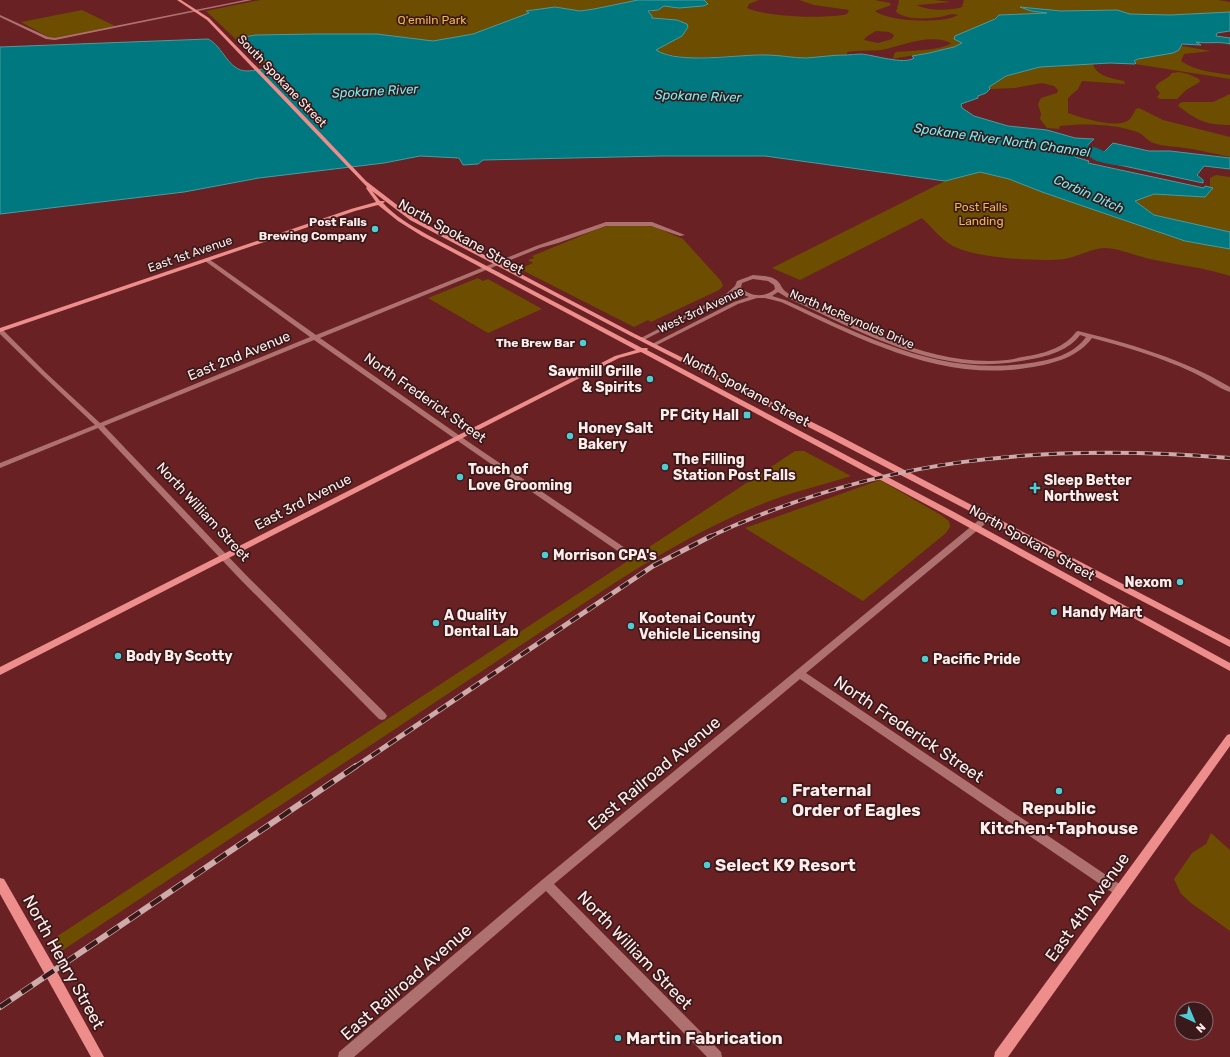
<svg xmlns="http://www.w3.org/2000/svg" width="1230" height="1057" font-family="Rubik,sans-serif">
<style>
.green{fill:#6d4d00;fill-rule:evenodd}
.water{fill:#00787f;stroke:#4c9b9f}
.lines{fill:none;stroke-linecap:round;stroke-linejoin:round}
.river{fill:#00787f;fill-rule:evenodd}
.street{fill:#ae7170;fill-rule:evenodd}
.secondary{fill:#ed8d8c;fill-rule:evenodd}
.rail-far2-casing{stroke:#ceaaaa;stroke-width:4}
.rail-far1-casing{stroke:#ceaaaa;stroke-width:5}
.rail-casing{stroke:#ceaaaa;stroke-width:6}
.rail-far2{stroke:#391919;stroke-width:2.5;stroke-dasharray:8;stroke-linecap:butt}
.rail-far1{stroke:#391919;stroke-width:3.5;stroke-dasharray:10;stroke-linecap:butt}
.rail{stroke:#391919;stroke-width:4.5;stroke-dasharray:13;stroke-linecap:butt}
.poi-dot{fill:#51ccd4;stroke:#391919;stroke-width:1.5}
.labels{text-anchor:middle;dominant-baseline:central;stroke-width:3.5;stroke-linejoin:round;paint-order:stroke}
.far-park-label{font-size:12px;fill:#f2b848;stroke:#391919}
.far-street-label{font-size:12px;fill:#ffeceb;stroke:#391919}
.far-poi-label{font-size:12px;font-weight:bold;fill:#ffeceb;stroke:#391919;text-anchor:end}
.far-water-label{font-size:13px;font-style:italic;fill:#70f0f8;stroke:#391919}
.street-label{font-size:14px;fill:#ffeceb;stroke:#391919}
.poi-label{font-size:14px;font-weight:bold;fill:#ffeceb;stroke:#391919;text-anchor:start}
.near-street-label{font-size:17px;fill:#ffeceb;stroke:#391919}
.near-poi-label{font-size:17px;font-weight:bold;fill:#ffeceb;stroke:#391919;text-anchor:start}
</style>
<rect width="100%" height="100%" fill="#692124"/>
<path class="green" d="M 260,0 L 638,0 L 594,9 L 580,11 L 555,7 L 526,11 L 530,13 L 473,34 L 433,41 L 377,34 L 316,34 L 256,35 L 245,37 L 255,51 L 271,65 L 269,68 L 266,68 L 206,11 Z
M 704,0 L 759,0 L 749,4 L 747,8 C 765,17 827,19 847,14 L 849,10 L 814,5 L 799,0 L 875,0 L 890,3 L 891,5 L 875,11 C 889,22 944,24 958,15 C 952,13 946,16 940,17 C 926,19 907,20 896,12 L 899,1 L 898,0 L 934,0 L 951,2 L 917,5 C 928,11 950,11 962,7 L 964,0 L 1218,0 L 1230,2 L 1230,12 C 1210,13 1134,20 1121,11 L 1061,11 L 1021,7 L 1031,11 L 1047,13 L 999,15 L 962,43 L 954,47 L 929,53 L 890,59 L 894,57 L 894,54 L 896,52 C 906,51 946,50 951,43 C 929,33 903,46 881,50 C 870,51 859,50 847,52 L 847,55 L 805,58 L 767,55 L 688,58 L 661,53 L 655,50 L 687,24 L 677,20 L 652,18 L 648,12 L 658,10 L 667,5 L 675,8 L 703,6 ZM 876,31 L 889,32 L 894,35 L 892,39 L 878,43 L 864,40 L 866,37 Z
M 82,10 L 115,26 L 52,39 L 21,22 Z
M 1182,46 L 1211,51 L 1184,54 L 1181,61 C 1195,71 1213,72 1230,75 L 1230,79 L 1135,64 L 1136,62 L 1134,61 L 1138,59 L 1179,50 Z
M 1093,64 C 1097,77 1112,78 1124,81 L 1125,84 L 1082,81 L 1078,89 L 1068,98 L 1068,113 C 1082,118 1117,129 1129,120 C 1132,117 1134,112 1136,109 L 1139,108 L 1163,120 L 1230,137 L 1230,157 C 1215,154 1200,150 1185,148 C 1175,146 1166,147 1157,144 C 1147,142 1145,135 1137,132 C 1117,124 1082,123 1060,126 L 1059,129 L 1047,128 L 1040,119 L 1041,114 L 1038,104 L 1041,98 L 1057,93 L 1058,90 L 1054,86 L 1042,83 L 1015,88 L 990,89 L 989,87 L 1006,76 L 1040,67 Z
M 1179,72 L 1188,74 L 1199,79 L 1200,82 L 1186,90 L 1177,99 L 1160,99 L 1157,97 L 1160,93 L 1155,87 C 1160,80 1167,80 1172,73 Z
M 1230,94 L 1230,125 C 1205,125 1197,120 1178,106 L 1180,103 L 1183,102 L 1213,102 Z
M 979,172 L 1009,179 L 1042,192 L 1185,241 L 1230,249 L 1230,276 C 1203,267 1177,265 1150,259 C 1137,256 1117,248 1105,248 C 1093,248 1077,257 1064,259 C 1039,262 975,258 953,246 C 939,238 933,228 922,218 L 800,280 L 772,268 L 945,181 Z
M 1216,175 L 1230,177 L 1230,232 L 1154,215 L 1135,201 L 1154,194 L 1205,197 L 1212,188 L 1209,187 L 1210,185 L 1210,178 Z
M 608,226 L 648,226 L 655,227 L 683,239 L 721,281 L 723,286 L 719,290 L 651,322 L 648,320 L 634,327 L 520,269 L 533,263 L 528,260 L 534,258 L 532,256 L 600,228 Z
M 478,278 L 483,281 L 488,279 L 542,309 L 488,333 L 428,298 Z
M 795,451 L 804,451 L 851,476 C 826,484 800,490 775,499 C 719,520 666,550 616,582 L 57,954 L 50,941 Z
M 880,480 L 941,515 L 949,521 L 950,527 L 946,533 L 863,601 L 745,528 Z
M 1211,833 L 1230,850 L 1230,931 L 1191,903 L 1181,894 L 1174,879 L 1192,853 L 1206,844 Z"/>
<path class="water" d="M 638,0 L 704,0 L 708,4 L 703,6 L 679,8 L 664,6 L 658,10 L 648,11 L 652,16 L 652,18 L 677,20 L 687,24 L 688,27 L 682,36 L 656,50 C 679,65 739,54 767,55 C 780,55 793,58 806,58 C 820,57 833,55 846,55 C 851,55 856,54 861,54 C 874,55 904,65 914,58 L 912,56 L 929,53 L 954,47 L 962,43 L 954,39 L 955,36 L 995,19 L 999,15 L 1047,13 L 1031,11 L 1020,7 L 1061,11 L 1117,10 L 1130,14 L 1170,15 L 1230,12 L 1230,31 L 1217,33 L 1216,36 L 1230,38 L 1230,44 C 1218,41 1208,44 1196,42 L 1201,45 L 1182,44 L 1179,50 L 1173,53 L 1138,59 L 1134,61 L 1136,63 L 1135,64 L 1110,63 L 1040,67 L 1006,76 L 989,87 L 990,89 L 986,93 L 978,96 L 978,98 L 961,104 L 962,108 L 974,116 L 1008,126 L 1047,130 L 1075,138 L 1094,139 L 1075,157 L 1089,161 L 1088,163 L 1204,188 L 1205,186 L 1213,188 L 1205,197 L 1154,194 L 1135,201 L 1154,215 L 1230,232 L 1230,249 L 1185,241 L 1042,192 L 1009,179 L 980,172 L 945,181 L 765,156 L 662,156 L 483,160 L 478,164 L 463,165 L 459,158 L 420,156 L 384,163 L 259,178 L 184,192 L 0,214 L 0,47 L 208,39 C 223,46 228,71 247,71 C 254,71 262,69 269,68 L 271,65 L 255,51 L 244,37 L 256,35 L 316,34 L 377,34 L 433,41 L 473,34 L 529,13 L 526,11 L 555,7 L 580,11 L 594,9 Z
M 1113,143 L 1149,151 L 1170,151 L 1230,158 L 1230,169 L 1204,166 L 1197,175 L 1203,180 L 1203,183 L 1096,160 Z"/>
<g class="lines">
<path class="river" d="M 1044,140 C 1059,142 1076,142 1091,146 C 1099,148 1106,153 1114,155 C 1124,156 1135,154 1145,156 L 1147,160 L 1145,164 C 1130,167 1111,166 1097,161 C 1092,159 1089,155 1083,154 L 1038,148 L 1036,145 L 1038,142 Z"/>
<path class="street" d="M 245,0 L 252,0 L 55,40 L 46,39 L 0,17 L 0,15 L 48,37 L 55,38 Z
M 606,222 L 652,222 L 685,235 L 680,236 L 651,226 L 606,226 L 558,243 L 540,248 L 320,338 L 473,445 L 634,554 L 635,556 L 634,558 L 628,558 L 468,448 L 314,340 L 104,426 L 244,573 L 385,713 L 387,716 L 385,719 L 382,720 L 379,719 L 238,577 L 98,428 L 0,468 L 0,463 L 95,425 L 42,375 L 0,334 L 0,328 L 2,329 L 46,373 L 100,423 L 310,337 L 205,261 L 205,259 L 209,259 L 316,335 L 536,246 Z
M 753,275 C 761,276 775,275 780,284 C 783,290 784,290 790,295 C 856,325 932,368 1007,360 C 1014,359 1021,357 1028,356 C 1046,353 1065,347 1076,332 L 1078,331 C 1131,344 1183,359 1230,387 L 1230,392 C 1218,388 1204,377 1192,372 C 1160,357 1126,347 1092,338 C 1078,357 1055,363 1033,367 C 1025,368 1017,370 1009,370 C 928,376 852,335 781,302 L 765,298 L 757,298 L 738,304 L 655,346 L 653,347 L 650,345 L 734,302 L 749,297 L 744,295 L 738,290 L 730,296 L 644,340 L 640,340 L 639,339 L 726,294 L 735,286 L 737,281 ZM 753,279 L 768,281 L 774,285 L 775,289 C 766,298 749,297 741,287 L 742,283 ZM 778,292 L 786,297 C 844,324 909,360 974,364 C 994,365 1013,363 1032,359 C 1049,356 1069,350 1080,335 L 1086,337 C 1073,355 1051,360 1030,363 C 940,377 864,336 785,300 L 772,296 Z
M 988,514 L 991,515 L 992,517 L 991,519 L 806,673 L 1124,887 L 1126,891 L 1124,895 L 1120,896 L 1116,895 L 800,679 L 554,884 L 721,1052 L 722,1057 L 707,1057 L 546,891 L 354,1057 L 338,1057 L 339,1052 L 542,880 L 985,515 Z"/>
<path class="secondary" d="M 177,0 L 181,0 L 209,18 L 290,101 L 366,181 L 414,218 L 633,333 L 830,431 L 1230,640 L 1230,647 L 824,435 L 629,335 L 410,220 L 372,191 L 380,201 L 384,201 L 385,202 L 383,203 C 395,216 410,225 426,234 L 642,348 L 647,348 L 648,349 L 647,350 L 954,512 L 1230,663 L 1230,671 L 948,516 L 641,352 L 619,358 L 0,675 L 0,667 L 615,356 L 636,350 L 422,236 L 398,221 L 378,205 L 355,211 L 0,332 L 0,328 L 351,209 L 376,202 L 366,188 L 367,187 L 207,20 Z
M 1230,734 L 1230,746 L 1008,1057 L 994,1057 L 995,1052 L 1227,735 Z
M 0,878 L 4,879 L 55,968 L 104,1057 L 91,1057 L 0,894 Z"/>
<g class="rail-far2-casing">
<path id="rail-far2" d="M 709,537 C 880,457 1044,443 1230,458"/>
</g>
<g class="rail-far1-casing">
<path id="rail-far1" d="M 355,767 L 653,566 L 711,536"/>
</g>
<g class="rail-casing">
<path id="rail" d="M 0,1007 L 356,766"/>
</g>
<use href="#rail-far2" class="rail-far2"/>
<use href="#rail-far1" class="rail-far1"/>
<use href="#rail" class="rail"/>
</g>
<g class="poi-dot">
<circle cx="375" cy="229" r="4"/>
<circle cx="583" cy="343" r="4"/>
<circle cx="650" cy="379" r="4"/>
<rect x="743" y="411" width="8" height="8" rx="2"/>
<circle cx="570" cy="436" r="4"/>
<circle cx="665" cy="467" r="4"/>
<circle cx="460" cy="477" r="4"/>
<path d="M1033 482h4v4h4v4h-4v4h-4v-4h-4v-4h4z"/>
<circle cx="545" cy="555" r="4"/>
<circle cx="1180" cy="582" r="4"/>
<circle cx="1054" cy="612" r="4"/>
<circle cx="436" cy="623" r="4"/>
<circle cx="631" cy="626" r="4"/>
<circle cx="118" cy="656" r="4"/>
<circle cx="925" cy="659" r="4"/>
<circle cx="1059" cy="791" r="4"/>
<circle cx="784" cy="800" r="4"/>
<circle cx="707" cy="865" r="4"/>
<circle cx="618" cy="1038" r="4"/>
</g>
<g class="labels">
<g class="far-park-label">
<text x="432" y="20">Q'emiln Park</text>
<text x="981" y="207">Post Falls<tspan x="981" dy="14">Landing</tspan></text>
</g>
<g class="far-street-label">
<text transform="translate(282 81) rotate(46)">South Spokane Street</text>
<text transform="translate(190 254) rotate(-19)">East 1st Avenue</text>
<text transform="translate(701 310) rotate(-25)">West 3rd Avenue</text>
<text transform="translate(852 319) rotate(23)">North McReynolds Drive</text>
</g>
<g class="far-poi-label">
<text x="367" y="222">Post Falls<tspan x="367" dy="14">Brewing Company</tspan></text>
<text x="575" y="343">The Brew Bar</text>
</g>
<g class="far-water-label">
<text transform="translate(375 91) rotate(-3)">Spokane River</text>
<text transform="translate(698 96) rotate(2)">Spokane River</text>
<text transform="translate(1002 140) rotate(8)">Spokane River North Channel</text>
<text transform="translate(1089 194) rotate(24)">Corbin Ditch</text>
</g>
<g class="street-label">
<text transform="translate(461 237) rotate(29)">North Spokane Street</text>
<text transform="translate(239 356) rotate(-22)">East 2nd Avenue</text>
<text transform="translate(746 390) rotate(28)">North Spokane Street</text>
<text transform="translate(425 398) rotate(35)">North Frederick Street</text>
<text transform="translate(303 502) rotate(-27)">East 3rd Avenue</text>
<text transform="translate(203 512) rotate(47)">North William Street</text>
<text transform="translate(1032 543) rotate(29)">North Spokane Street</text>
</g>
<g class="poi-label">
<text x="642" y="371" text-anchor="end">Sawmill Grille<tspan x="642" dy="16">&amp; Spirits</tspan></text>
<text x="739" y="415" text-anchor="end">PF City Hall</text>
<text x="578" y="428">Honey Salt<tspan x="578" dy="16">Bakery</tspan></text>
<text x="673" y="459">The Filling<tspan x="673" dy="16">Station Post Falls</tspan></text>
<text x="468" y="469">Touch of<tspan x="468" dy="16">Love Grooming</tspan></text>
<text x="1044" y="480">Sleep Better<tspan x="1044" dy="16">Northwest</tspan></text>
<text x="553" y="555">Morrison CPA's</text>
<text x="1172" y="582" text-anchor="end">Nexom</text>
<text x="1062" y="612">Handy Mart</text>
<text x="444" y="615">A Quality<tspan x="444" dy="16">Dental Lab</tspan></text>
<text x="639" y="618">Kootenai County<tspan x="639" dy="16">Vehicle Licensing</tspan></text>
<text x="126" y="656">Body By Scotty</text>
<text x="933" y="659">Pacific Pride</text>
</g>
<g class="near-street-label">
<text transform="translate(909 729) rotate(34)">North Frederick Street</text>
<text transform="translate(654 773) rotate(-40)">East Railroad Avenue</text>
<text transform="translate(1087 907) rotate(-54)">East 4th Avenue</text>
<text transform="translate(635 950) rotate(46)">North William Street</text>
<text transform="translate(64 962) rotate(61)">North Henry Street</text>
<text transform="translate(406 982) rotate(-41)">East Railroad Avenue</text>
</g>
<g class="near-poi-label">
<text x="792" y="790">Fraternal<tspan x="792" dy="20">Order of Eagles</tspan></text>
<text x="1059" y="808" text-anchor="middle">Republic<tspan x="1059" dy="20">Kitchen+Taphouse</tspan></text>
<text x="715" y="865">Select K9 Resort</text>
<text x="626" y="1038">Martin Fabrication</text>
</g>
</g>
<g transform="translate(1194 1021) rotate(136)"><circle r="19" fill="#391919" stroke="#886d6d"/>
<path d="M0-3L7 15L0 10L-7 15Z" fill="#51ccd4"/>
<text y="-6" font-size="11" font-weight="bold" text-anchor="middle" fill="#ffeceb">N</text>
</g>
</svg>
